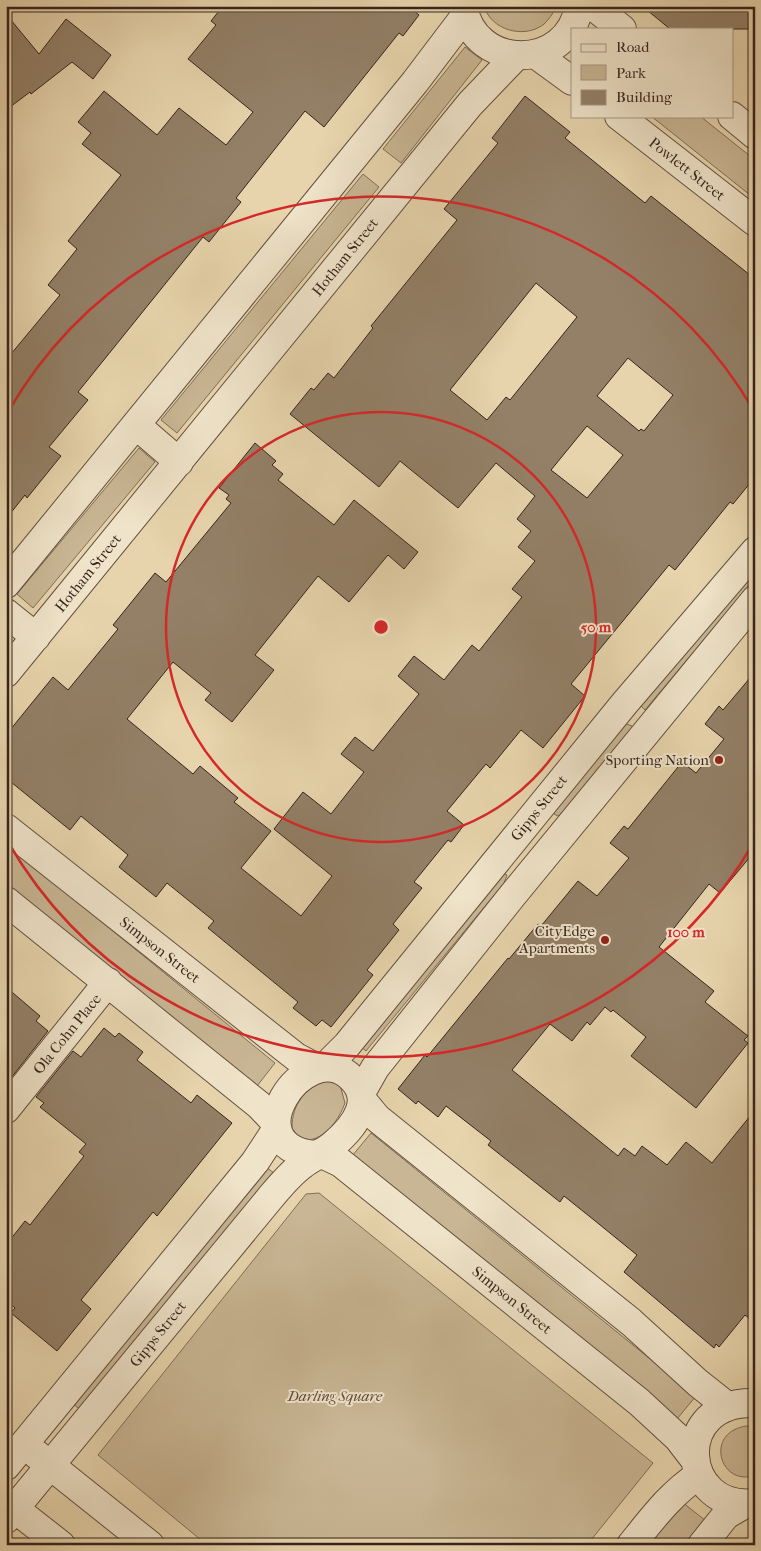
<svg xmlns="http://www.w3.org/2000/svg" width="761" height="1551" font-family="'IM FELL French Canon',serif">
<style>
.green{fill:#c9b694;stroke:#806d58}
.building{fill:#938067;stroke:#37241d;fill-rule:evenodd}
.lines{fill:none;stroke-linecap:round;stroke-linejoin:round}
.minor-casing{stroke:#635041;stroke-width:30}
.minor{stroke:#efe3c9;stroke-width:28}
.ring{fill:none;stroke:#d62828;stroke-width:2.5}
.poi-dot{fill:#8f2418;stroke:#efe3c9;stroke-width:2}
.labels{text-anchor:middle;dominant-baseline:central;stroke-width:4;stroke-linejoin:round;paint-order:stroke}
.street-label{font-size:15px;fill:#37241d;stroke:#efe3c9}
.poi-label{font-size:15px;fill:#37241d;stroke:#efe3c9;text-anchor:end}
.park-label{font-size:15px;font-style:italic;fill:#5c483b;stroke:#efe3c9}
.centre{fill:#d62828;stroke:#efe3c9;stroke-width:2.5}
.ring-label{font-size:15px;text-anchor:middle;font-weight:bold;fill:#d62828;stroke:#efe3c9;stroke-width:4;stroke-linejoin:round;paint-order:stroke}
</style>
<rect width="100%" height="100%" fill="#e7d4ac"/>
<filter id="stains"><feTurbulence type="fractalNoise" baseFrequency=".004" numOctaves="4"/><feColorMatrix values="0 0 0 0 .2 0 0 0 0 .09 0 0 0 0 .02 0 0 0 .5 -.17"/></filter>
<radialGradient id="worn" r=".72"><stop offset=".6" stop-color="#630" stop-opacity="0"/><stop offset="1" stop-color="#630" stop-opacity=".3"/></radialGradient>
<path class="green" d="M 484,6 L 557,6 C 553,13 549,20 543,25 C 523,39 491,30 484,6 Z
M 465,47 L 482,60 L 401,163 L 383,149 Z
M 651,116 L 700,116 L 755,160 L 755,199 Z
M 363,174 L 379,187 L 177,433 L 161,420 Z
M 139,448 L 155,462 L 33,608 L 17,594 Z
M 755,560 L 755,578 L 645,710 L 639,704 Z
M 624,723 L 632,726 L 633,730 L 561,814 L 558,816 L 554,814 L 553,809 Z
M 6,844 L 275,1063 L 257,1086 L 6,883 Z
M 500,872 L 507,875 L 504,883 L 366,1051 L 359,1045 Z
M 325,1080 L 340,1085 L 345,1103 C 339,1119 326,1139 307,1140 L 297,1135 L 292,1128 C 292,1104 305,1089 325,1080 Z
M 371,1133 L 696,1396 L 677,1419 L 352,1156 Z
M 266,1167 L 274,1173 L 81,1410 L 73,1404 Z
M 319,1193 L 653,1463 L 587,1545 L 207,1545 L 98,1455 L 306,1194 Z
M 746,1426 L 755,1427 L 755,1475 C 721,1488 703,1433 746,1426 Z
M 682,1502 L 706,1521 L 687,1545 L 647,1545 Z"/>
<path class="building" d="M 223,6 L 408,6 L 419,15 L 403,36 L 399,33 L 324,127 L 305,111 L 236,198 L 241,202 L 209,242 L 203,237 L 78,392 L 88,400 L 49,447 L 61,456 L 27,498 L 25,495 L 6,519 L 6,360 L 60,295 L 48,285 L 77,249 L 68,241 L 121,175 L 82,144 L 91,133 L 78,122 L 104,91 L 157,135 L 179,108 L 226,145 L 253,112 L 188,59 L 216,25 L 211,21 Z
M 642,6 L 755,6 L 755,29 L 670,29 Z
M 6,14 L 39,54 L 66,19 L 111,55 L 93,79 L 72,62 L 31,94 L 30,92 L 6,110 Z
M 525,96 L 570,132 L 565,138 L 645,203 L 651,196 L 755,279 L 755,477 L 733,504 L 730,502 L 675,570 L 669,565 L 571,684 L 585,696 L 543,748 L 521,730 L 490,768 L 486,764 L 447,811 L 464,825 L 451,842 L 448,840 L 414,882 L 422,888 L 393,924 L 399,930 L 367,970 L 373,975 L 331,1027 L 322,1020 L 316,1026 L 293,1008 L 298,1002 L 208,928 L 214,921 L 167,883 L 156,897 L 119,867 L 128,855 L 81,816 L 70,830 L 6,778 L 6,735 L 53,677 L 68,690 L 118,629 L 113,625 L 155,573 L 166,582 L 231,503 L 226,499 L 229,495 L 219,488 L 255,443 L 276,461 L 272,465 L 283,474 L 278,480 L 334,525 L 354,500 L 418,552 L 404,569 L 388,555 L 349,602 L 318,576 L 255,655 L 274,670 L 232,722 L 205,700 L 211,693 L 173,662 L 127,719 L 193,774 L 200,766 L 238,798 L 234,802 L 271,831 L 241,868 L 301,916 L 332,876 L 274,829 L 303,792 L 331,814 L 364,772 L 341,754 L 355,737 L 373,751 L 419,694 L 398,676 L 414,656 L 444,680 L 472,645 L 479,651 L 522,597 L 512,589 L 535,561 L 518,547 L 531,531 L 517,519 L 535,496 L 496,463 L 458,508 L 400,461 L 379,487 L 290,414 L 311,388 L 314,390 L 328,373 L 334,378 L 373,328 L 371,326 L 457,220 L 444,209 L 498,143 L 492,138 ZM 536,283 L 577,317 L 510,400 L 506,397 L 487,420 L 450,390 ZM 628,358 L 673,395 L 644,431 L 641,429 L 639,431 L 597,396 ZM 587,426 L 623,455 L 587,498 L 551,470 Z
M 755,672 L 755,851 L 720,893 L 709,884 L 659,947 L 714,991 L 705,1002 L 748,1036 L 744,1040 L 748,1043 L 696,1108 L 631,1056 L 646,1037 L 613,1010 L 611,1012 L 605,1007 L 590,1025 L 587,1022 L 572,1041 L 550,1024 L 512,1070 L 618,1156 L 624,1148 L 635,1156 L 642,1146 L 667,1165 L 686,1142 L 712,1163 L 755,1110 L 755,1323 L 745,1315 L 719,1347 L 716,1344 L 714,1348 L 624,1272 L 637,1255 L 594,1220 L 564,1196 L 560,1202 L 488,1145 L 491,1141 L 446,1106 L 438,1117 L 418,1101 L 416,1104 L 398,1089 L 425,1055 L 427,1057 L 508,958 L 509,959 L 538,924 L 541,926 L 578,881 L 597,896 L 629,858 L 610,843 L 624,826 L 628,829 L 682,762 L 696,773 L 724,739 L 705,724 L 719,706 L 723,710 Z
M 6,987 L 40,1016 L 36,1021 L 48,1031 L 11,1078 L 6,1074 Z
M 104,1028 L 115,1037 L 119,1033 L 143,1052 L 137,1060 L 191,1103 L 197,1095 L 232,1123 L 157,1216 L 153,1212 L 81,1300 L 91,1309 L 57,1351 L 11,1313 L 15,1308 L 6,1300 L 6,1245 L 25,1221 L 30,1225 L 84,1156 L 79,1152 L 86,1144 L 40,1107 L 44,1103 L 36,1097 L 73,1051 L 81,1057 Z"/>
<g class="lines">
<g class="minor-casing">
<path id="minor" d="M 463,6 C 474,72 569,71 579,6
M 593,6 L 622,29
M 535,54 L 572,81
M 619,116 L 755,222
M 732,116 L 755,135
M 136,425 L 179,462
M 6,584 L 415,82 L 465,16
M 6,613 L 36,637
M 6,673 L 470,104 L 516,56
M 6,828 L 296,1057 L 317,1068
M 6,901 L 259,1105 L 275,1122
M 326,1066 L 347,1045 L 624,704 L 755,551
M 362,1091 L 375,1068 L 512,896 L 755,600
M 363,1101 L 377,1118 L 631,1322 L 698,1383 L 727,1406
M 6,1109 L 108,982
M 320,1153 L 341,1163 L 639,1402 L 678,1438 L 695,1460
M 755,1403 C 670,1400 680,1512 755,1503
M 36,1454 L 150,1545
M 6,1466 L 255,1162 L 276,1130
M 6,1502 L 61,1545
M 6,1519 L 270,1198 C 280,1186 290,1174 302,1165 C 312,1157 324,1153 334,1144 C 356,1125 376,1098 348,1075 C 304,1039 232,1145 314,1155
M 631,1545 C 652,1519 671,1493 699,1475
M 702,1545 L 726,1515 L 745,1504"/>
</g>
<use href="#minor" class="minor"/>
</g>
<g class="ring">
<circle cx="381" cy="627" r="215"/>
<path d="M754 842A431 431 0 0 1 8 842M8 412A431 431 0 0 1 754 411"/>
</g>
<g class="poi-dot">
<circle cx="719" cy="760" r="5"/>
<circle cx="605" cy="940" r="5"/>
</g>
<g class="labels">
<g class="street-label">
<text transform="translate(687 169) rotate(38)">Powlett Street</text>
<text transform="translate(345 257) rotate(-51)">Hotham Street</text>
<text transform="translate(88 573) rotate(-51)">Hotham Street</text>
<text transform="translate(539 808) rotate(-51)">Gipps Street</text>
<text transform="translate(160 950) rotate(38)">Simpson Street</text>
<text transform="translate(67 1034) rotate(-51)">Ola Cohn Place</text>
<text transform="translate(512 1300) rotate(39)">Simpson Street</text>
<text transform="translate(158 1334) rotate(-51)">Gipps Street</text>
</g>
<g class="poi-label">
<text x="709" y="760">Sporting Nation</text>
<text x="595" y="931">CityEdge<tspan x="595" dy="17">Apartments</tspan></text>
</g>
<g class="park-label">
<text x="335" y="1396">Darling Square</text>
</g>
</g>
<circle cx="381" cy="627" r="8" class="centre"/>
<g class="ring-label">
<text x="596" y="632">50 m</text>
<text x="686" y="937">100 m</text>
</g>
<rect width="761" height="1551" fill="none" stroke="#e7d4ac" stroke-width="25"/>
<rect x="8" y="8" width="746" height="1536" fill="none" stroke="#37241d" stroke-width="2.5"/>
<rect x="12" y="12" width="736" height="1526" fill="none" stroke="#37241d"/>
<rect x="571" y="28" width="162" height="90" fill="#efe3c9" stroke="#a59784"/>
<rect x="581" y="44" width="25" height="8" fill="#efe3c9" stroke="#a59784"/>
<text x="616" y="52" font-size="15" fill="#37241d">Road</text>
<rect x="581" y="65" width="25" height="15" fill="#c9b694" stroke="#a59784"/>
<text x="616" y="78" font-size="15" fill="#37241d">Park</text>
<rect x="581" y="90" width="25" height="15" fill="#938067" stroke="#a59784"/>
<text x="616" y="102" font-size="15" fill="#37241d">Building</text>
<rect width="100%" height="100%" filter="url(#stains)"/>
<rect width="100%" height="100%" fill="url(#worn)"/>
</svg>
